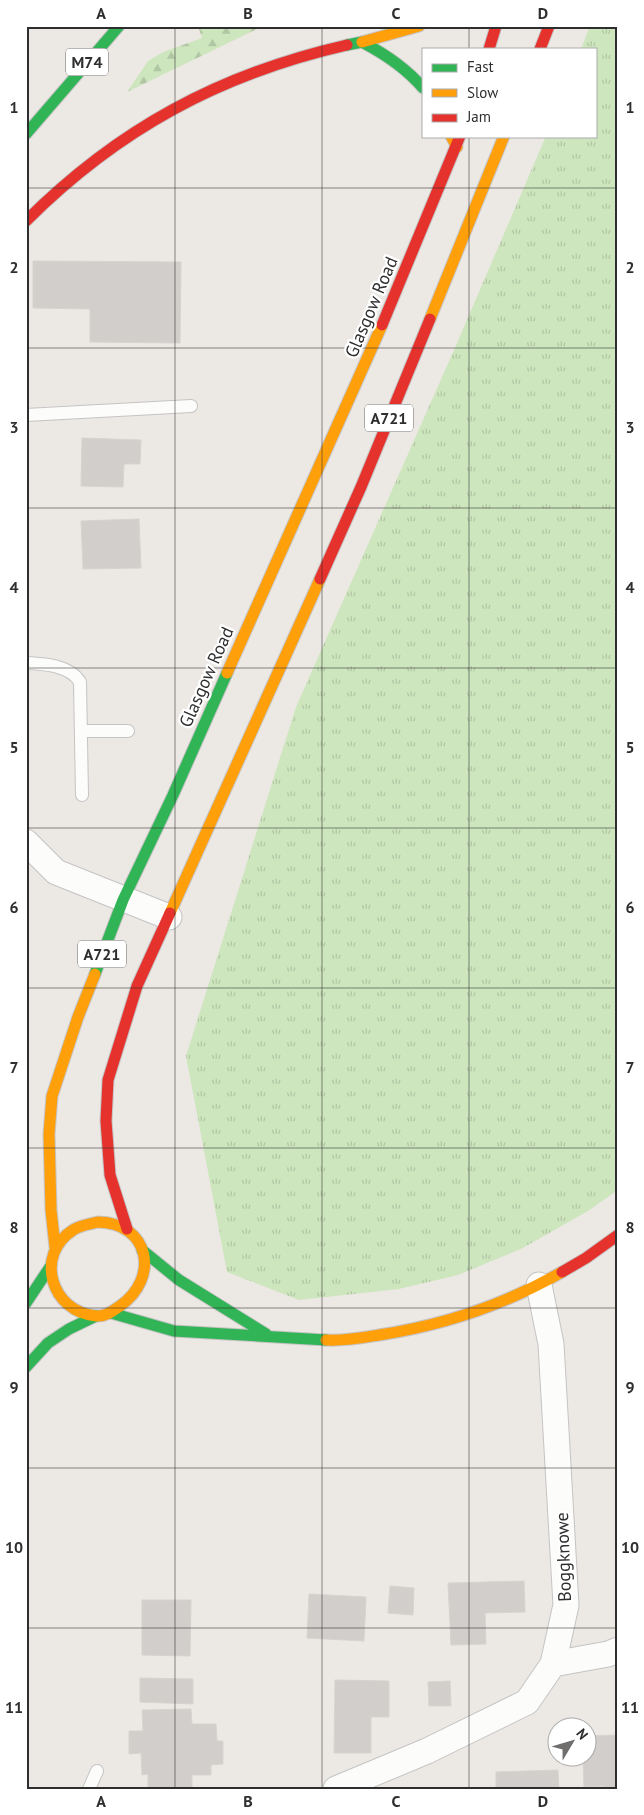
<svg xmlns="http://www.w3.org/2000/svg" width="644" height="1815" font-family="'PT Sans',sans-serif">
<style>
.grass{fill:url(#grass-tufts)}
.forest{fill:url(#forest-firs)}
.building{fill:#d1cecb;stroke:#d7d4d0}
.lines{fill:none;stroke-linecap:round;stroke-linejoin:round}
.lane-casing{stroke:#c5c4c5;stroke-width:14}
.street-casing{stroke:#c5c4c5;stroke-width:27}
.fast-casing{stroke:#c5c4c5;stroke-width:13}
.slow-casing{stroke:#c5c4c5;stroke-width:13}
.jam-casing{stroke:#c5c4c5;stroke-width:13}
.lane{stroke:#fcfcfb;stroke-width:12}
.street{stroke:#fcfcfb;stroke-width:25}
.fast{stroke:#30b455;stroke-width:11}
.slow{stroke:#ff9f0a;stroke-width:11}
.jam{stroke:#e5322d;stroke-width:11}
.grid{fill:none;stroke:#2e2e2e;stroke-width:1;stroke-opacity:0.55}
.labels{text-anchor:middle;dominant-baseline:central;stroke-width:4.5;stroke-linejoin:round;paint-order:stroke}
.shield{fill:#fff;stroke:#6d6d6d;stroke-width:1}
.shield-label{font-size:16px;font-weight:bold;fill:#2e2e2e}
.street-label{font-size:18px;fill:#2e2e2e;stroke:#fff}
.neatline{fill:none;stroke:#2e2e2e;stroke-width:2}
.grid-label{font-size:16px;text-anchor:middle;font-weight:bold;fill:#2e2e2e}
</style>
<defs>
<pattern id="grass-tufts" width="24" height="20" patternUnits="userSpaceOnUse" patternTransform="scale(1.25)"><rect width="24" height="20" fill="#cee6be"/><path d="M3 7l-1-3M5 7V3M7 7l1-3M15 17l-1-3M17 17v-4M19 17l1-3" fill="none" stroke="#b1c6a4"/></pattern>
<pattern id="forest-firs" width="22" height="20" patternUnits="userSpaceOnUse" patternTransform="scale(1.25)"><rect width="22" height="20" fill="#cee6be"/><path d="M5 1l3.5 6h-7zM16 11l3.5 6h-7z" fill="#b1c6a4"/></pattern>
</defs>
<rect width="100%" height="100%" fill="#ece8e4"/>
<path class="grass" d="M 590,26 L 618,26 L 618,1190 L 588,1211 L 521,1249 L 458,1275 L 399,1289 L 299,1300 L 227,1272 L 186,1056 L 296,707 L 454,350 L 546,136 L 595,136 L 595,49 L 581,49 Z"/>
<path class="forest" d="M 198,26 L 263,26 L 127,92 L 148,61 L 163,52 L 202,38 Z"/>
<path class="building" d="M 33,261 L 181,262 L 180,343 L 90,342 L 90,309 L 33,308 Z
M 82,438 L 141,440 L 140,464 L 124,464 L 123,487 L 81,486 Z
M 139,519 L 141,568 L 83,569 L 81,521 Z
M 524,1581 L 525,1612 L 485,1613 L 486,1644 L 451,1645 L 448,1583 Z
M 390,1586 L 414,1588 L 413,1615 L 388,1613 Z
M 309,1594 L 366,1597 L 364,1641 L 307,1638 Z
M 142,1600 L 191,1600 L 190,1656 L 142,1655 Z
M 140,1678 L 193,1679 L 193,1704 L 140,1702 Z
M 335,1680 L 389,1681 L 389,1717 L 371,1717 L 371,1753 L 334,1753 Z
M 450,1681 L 451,1706 L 429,1706 L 428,1682 Z
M 191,1709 L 192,1724 L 216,1724 L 217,1741 L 223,1741 L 223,1764 L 211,1765 L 211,1775 L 192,1775 L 192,1789 L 148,1789 L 148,1774 L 142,1775 L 141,1753 L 129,1754 L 129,1731 L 143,1731 L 142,1710 Z
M 618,1735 L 618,1789 L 603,1789 L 603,1786 L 584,1787 L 583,1758 L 586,1758 L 586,1736 Z
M 558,1770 L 559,1789 L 496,1789 L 496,1772 Z"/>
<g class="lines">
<g class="lane-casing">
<path id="lane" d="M 26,415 L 191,406
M 26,663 C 44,664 70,665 80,682 L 82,795
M 81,731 L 128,731
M 89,1789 L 97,1771"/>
</g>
<g class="street-casing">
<path id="street" d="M 26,842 L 56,872 L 169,917
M 553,1664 L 608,1654 L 618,1650
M 336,1789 L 427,1751 L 527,1702 L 553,1664 L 566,1605 L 551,1344 L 539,1285"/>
</g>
<g class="fast-casing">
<path id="fast" d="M 347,45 L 362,42 C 385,54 406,68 423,88
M 26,134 L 119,26
M 95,974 L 123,900 L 173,795 L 227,673
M 142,1250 L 179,1280 L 266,1334
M 26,1303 L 50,1267
M 111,1313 L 174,1331 L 326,1340
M 26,1367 L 48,1343 L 69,1329 L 96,1316"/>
</g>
<g class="slow-casing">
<path id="slow" d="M 362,42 L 419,26
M 451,136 L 457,147
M 430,319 L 504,136
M 227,673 L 382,325
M 170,913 L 320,579
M 98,1222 C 150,1223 160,1278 120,1306 C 113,1311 105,1317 96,1316 C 51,1312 34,1255 73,1230 C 80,1225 90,1224 98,1222 Z
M 55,1247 L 51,1210 L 49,1134 L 52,1096 L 78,1017 L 95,974
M 326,1340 C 344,1341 361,1338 379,1335 C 445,1325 504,1305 562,1272"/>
</g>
<g class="jam-casing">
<path id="jam" d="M 489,49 L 496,26
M 540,49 L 549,26
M 26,221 C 118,129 220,74 347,45
M 382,325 L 460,136
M 320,579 L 361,487 L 430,319
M 127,1229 L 110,1175 L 106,1121 L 108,1080 L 137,986 L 170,913
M 562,1272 L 586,1258 L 618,1235"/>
</g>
<use href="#lane" class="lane"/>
<use href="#street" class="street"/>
<use href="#fast" class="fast"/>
<use href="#slow" class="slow"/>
<use href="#jam" class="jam"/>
</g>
<path class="grid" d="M 175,26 L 175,1789M 322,26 L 322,1789M 469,26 L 469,49M 469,136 L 469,1789M 26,188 L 618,188M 26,348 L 618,348M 26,508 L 618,508M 26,668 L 618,668M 26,828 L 618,828M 26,988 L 618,988M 26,1148 L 618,1148M 26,1308 L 618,1308M 26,1468 L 618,1468M 26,1628 L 618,1628"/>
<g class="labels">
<g class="shield">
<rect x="66" y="48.5" width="42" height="27" rx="4"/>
<rect x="365" y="404.5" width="48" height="27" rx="4"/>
<rect x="78" y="940.5" width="48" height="27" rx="4"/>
</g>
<g class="shield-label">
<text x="87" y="62">M74</text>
<text x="389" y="418">A721</text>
<text x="102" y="954">A721</text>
</g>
<g class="street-label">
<text transform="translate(371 307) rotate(-67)">Glasgow Road</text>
<text transform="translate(206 677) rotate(-66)">Glasgow Road</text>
<text transform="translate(563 1557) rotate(-92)">Boggknowe</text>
</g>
</g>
<rect width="644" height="1815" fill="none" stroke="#ffffff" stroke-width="55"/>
<rect x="422" y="48" width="175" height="90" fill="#ffffff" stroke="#ababab"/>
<rect x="432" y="64" width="25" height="8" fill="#30b455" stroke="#ababab"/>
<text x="467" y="72" font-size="15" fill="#2e2e2e">Fast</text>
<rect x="432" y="89" width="25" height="8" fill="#ff9f0a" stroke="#ababab"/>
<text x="467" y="98" font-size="15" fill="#2e2e2e">Slow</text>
<rect x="432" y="114" width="25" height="8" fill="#e5322d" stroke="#ababab"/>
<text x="467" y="122" font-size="15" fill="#2e2e2e">Jam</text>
<g transform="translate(572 1742) rotate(52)"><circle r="24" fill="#ffffff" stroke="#ababab"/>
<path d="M0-4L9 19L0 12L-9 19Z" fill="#706f6e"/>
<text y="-8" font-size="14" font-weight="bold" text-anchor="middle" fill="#2e2e2e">N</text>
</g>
<rect x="28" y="28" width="588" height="1760" class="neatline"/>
<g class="grid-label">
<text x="101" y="19">A</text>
<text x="248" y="19">B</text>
<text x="396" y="19">C</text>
<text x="543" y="19">D</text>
<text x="14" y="113">1</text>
<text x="630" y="113">1</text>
<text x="14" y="273">2</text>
<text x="630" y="273">2</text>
<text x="14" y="433">3</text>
<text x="630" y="433">3</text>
<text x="14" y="593">4</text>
<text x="630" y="593">4</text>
<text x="14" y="753">5</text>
<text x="630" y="753">5</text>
<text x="14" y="913">6</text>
<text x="630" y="913">6</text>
<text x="14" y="1073">7</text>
<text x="630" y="1073">7</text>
<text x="14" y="1233">8</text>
<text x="630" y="1233">8</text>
<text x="14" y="1393">9</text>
<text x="630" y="1393">9</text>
<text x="14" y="1553">10</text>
<text x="630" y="1553">10</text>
<text x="14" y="1713">11</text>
<text x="630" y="1713">11</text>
<text x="101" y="1807">A</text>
<text x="248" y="1807">B</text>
<text x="396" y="1807">C</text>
<text x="543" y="1807">D</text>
</g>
</svg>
